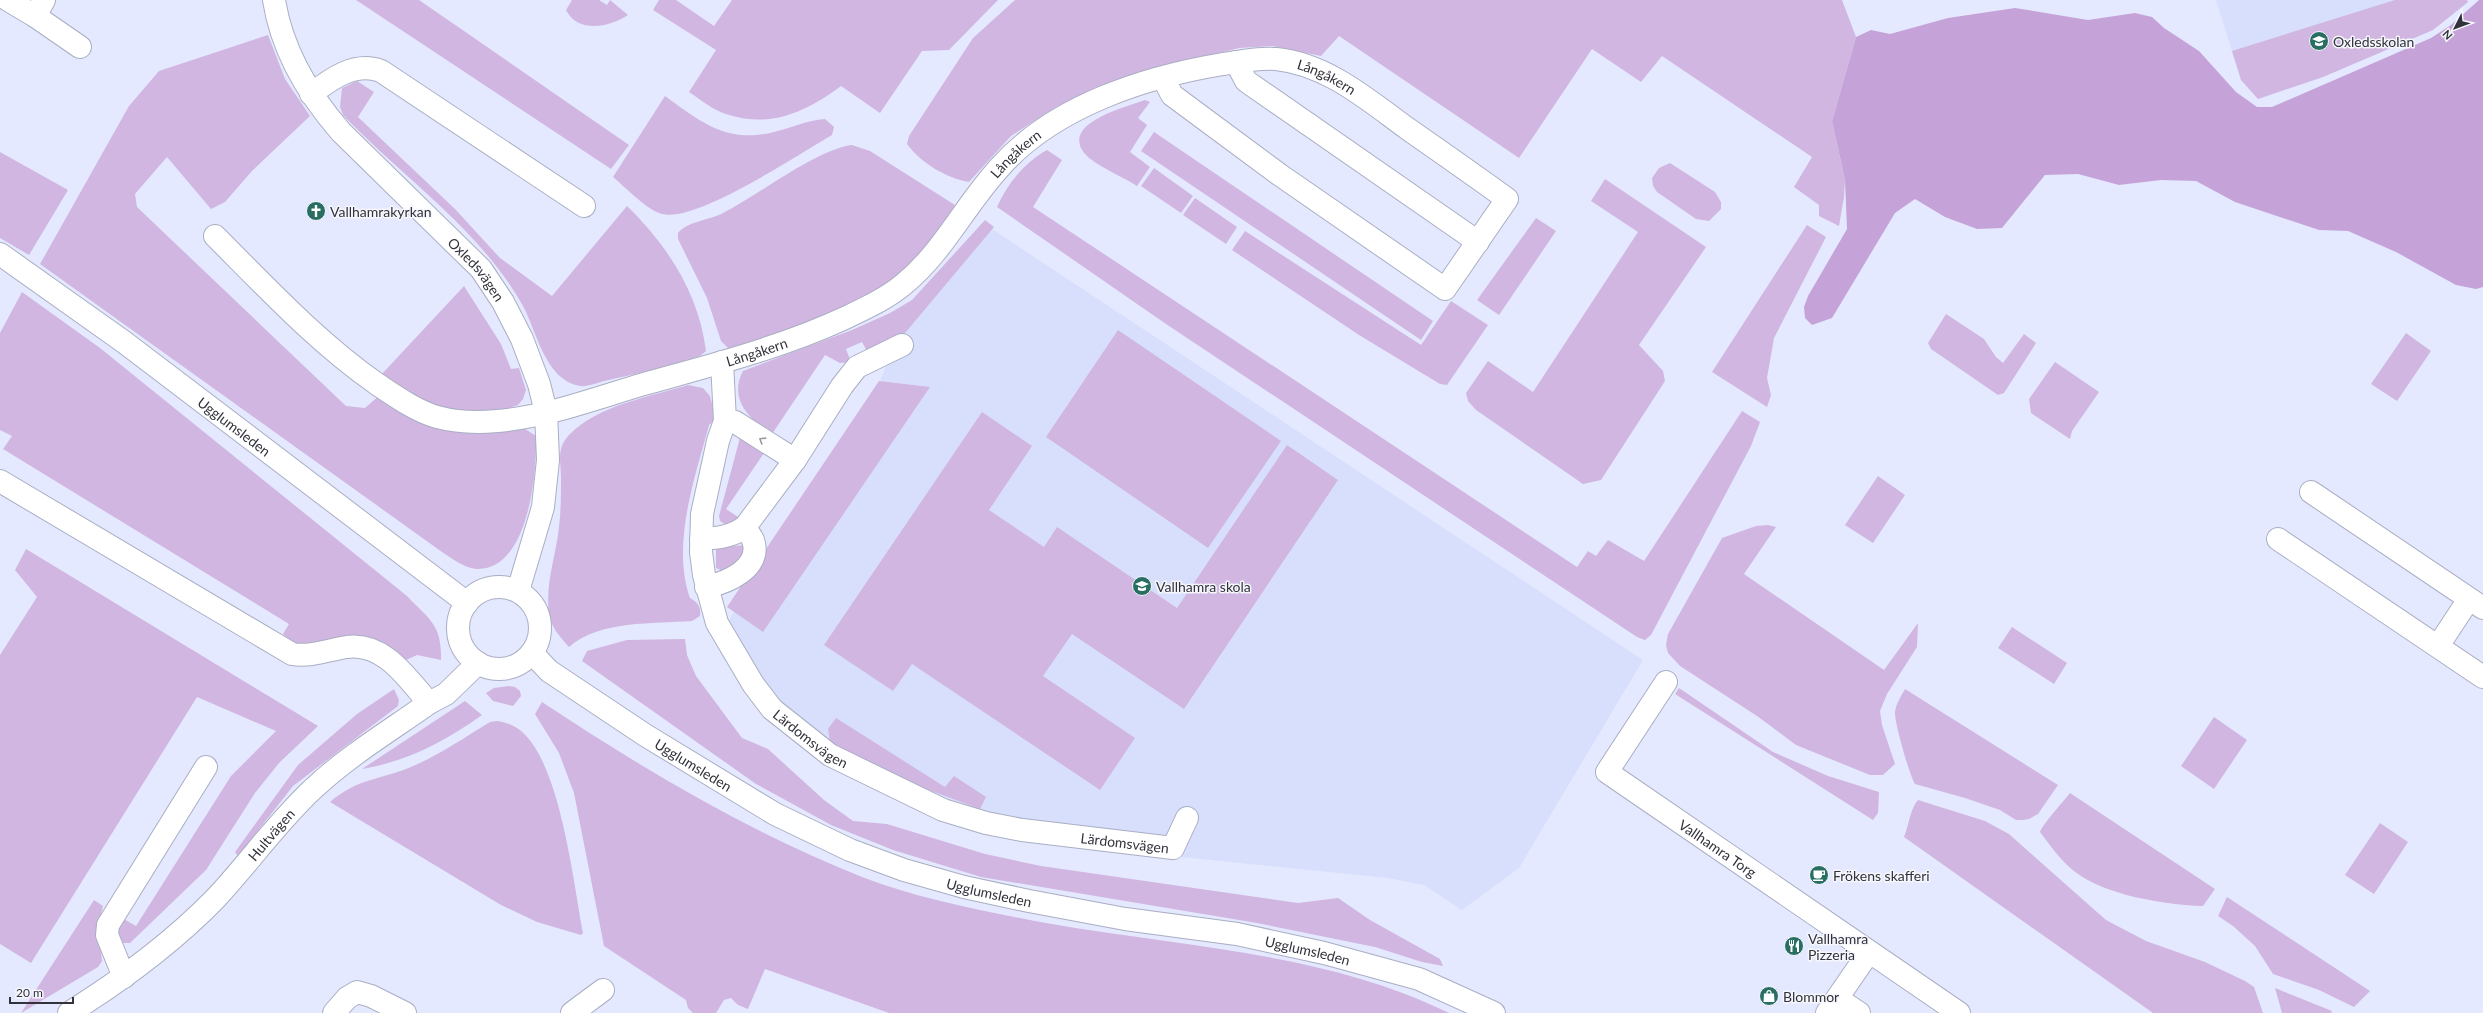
<svg xmlns="http://www.w3.org/2000/svg" width="2483" height="1013" font-family="Lato,sans-serif">
<style>
.built{fill:#d8dffc}
.green{fill:#d1b6e1}
.forest{fill:#c5a3d9}
.lines{fill:none;stroke-linecap:round;stroke-linejoin:round}
.minor-casing{stroke:#a9aec3;stroke-width:24}
.minor{stroke:#fff;stroke-width:22}
.oneway{stroke:#98989d}
.labels{text-anchor:middle;dominant-baseline:central;stroke-width:3;stroke-linejoin:round;paint-order:stroke}
.poi-label{font-size:14px;fill:#31323b;stroke:#f6f7fc;text-anchor:start}
.street-label{font-size:14px;fill:#31323b;stroke:#f6f7fc}
</style>
<rect width="100%" height="100%" fill="#e4e9ff"/>
<path class="built" d="M 2216,0 L 2467,0 L 2468,2 L 2433,30 L 2323,77 L 2258,99 L 2241,80 Z
M 989,227 L 1643,660 L 1519,868 L 1462,910 L 1424,885 L 1388,878 L 1014,840 L 896,796 L 814,757 L 760,709 L 717,643 L 731,617 L 879,384 L 902,326 Z"/>
<path class="green" d="M 356,0 L 419,0 L 629,145 L 611,169 Z
M 572,0 L 599,0 L 607,5 L 610,0 L 628,15 C 610,27 578,34 566,10 Z
M 659,0 L 676,0 L 714,26 L 732,0 L 998,0 L 949,50 L 922,51 L 880,113 L 841,86 C 806,112 770,129 726,114 C 713,110 701,100 689,92 L 716,50 L 653,10 Z
M 1015,0 L 1842,0 L 1856,37 L 1832,121 L 1845,180 L 1844,197 L 1839,226 L 1819,216 L 1819,205 L 1794,187 L 1812,157 L 1662,56 L 1641,82 L 1592,49 L 1519,158 L 1339,36 L 1321,56 L 1272,46 L 1239,48 L 1146,72 L 1093,91 L 1056,107 L 1011,136 L 969,182 C 946,178 921,163 907,144 L 909,136 L 973,38 Z
M 2395,0 L 2467,0 L 2468,2 L 2433,30 L 2323,77 L 2258,99 L 2241,80 L 2232,51 Z
M 268,35 L 285,79 L 310,116 L 252,171 L 225,202 L 211,209 L 167,157 L 135,194 L 137,207 L 346,406 L 365,408 L 381,394 L 522,427 L 536,436 C 537,472 529,570 477,569 C 464,568 453,559 442,552 L 40,264 L 129,106 L 159,71 Z
M 357,81 L 374,92 L 358,117 L 455,209 L 500,258 L 552,296 L 627,206 C 668,246 699,294 706,351 L 700,356 C 668,366 637,374 604,381 C 597,383 587,387 580,386 C 545,380 537,332 523,306 C 480,229 403,178 343,115 L 340,107 L 342,88 Z
M 665,96 C 701,122 727,144 774,132 C 791,128 807,120 825,119 L 834,127 L 832,135 C 799,154 696,223 662,214 C 647,210 625,187 613,177 Z
M 1145,100 L 1150,102 L 1138,118 L 1147,125 L 1130,152 L 1150,167 L 1137,186 C 1125,178 1097,166 1087,156 C 1056,124 1126,107 1145,100 Z
M 1154,132 L 1433,321 L 1421,340 L 1141,151 Z
M 852,145 L 870,151 L 955,205 C 943,225 931,245 914,262 C 869,310 794,329 733,349 L 728,348 L 721,341 L 707,298 L 678,239 L 678,233 C 688,221 710,220 723,213 C 759,195 815,150 852,145 Z
M 1047,150 L 1062,160 L 1033,207 L 1577,567 L 1588,551 L 1596,556 L 1608,540 L 1644,561 L 1742,411 L 1760,422 L 1751,446 L 1651,635 L 1645,640 L 1637,637 L 1166,324 L 997,207 C 1007,184 1025,162 1047,150 Z
M 0,152 L 68,190 L 29,255 L 0,238 Z
M 1670,163 L 1715,192 L 1721,202 L 1721,209 L 1709,221 L 1696,219 L 1657,192 L 1653,186 L 1652,178 L 1659,168 Z
M 1154,168 L 1193,196 L 1181,213 L 1141,186 Z
M 1605,179 L 1706,247 L 1639,345 L 1663,371 L 1665,381 L 1601,480 L 1583,484 L 1476,410 L 1468,401 L 1466,393 L 1488,361 L 1533,392 L 1638,232 L 1591,201 Z
M 1195,198 L 1237,227 L 1226,244 L 1183,215 Z
M 1536,218 L 1556,231 L 1499,315 L 1477,300 Z
M 985,220 L 994,227 L 895,345 L 869,355 L 862,342 L 846,349 L 851,362 L 840,363 L 825,355 L 772,434 C 750,420 728,399 743,371 L 852,330 L 890,313 L 912,300 Z
M 1807,225 L 1826,237 L 1774,338 L 1767,378 L 1771,395 L 1767,407 L 1712,372 Z
M 1245,231 L 1421,345 L 1451,301 L 1488,325 L 1447,385 L 1440,384 L 1359,335 L 1232,250 Z
M 464,286 L 501,344 L 511,369 L 519,368 L 526,390 L 523,399 L 518,405 L 500,411 L 457,414 L 429,405 L 381,375 Z
M 22,292 L 100,348 L 407,596 C 430,620 442,625 441,660 L 417,655 L 404,661 L 290,642 L 283,634 L 289,624 L 3,449 L 12,436 L 0,430 L 0,333 Z
M 1946,314 L 1984,339 L 1996,357 L 2003,363 L 2024,334 L 2036,343 L 2004,393 L 1998,395 L 1931,349 L 1928,343 Z
M 1118,330 L 1281,441 L 1208,548 L 1046,437 Z
M 2406,333 L 2431,351 L 2397,401 L 2371,384 Z
M 2055,362 L 2099,392 L 2072,431 L 2070,439 L 2031,413 L 2029,399 Z
M 879,381 L 930,387 L 763,632 L 727,607 Z
M 688,385 L 703,388 L 710,396 L 716,419 L 709,425 C 695,478 671,544 690,598 C 698,603 701,606 700,616 L 692,621 C 653,624 600,620 569,647 C 560,637 551,627 549,614 C 545,583 556,556 559,527 C 561,511 561,494 561,478 C 561,461 556,449 569,435 C 598,405 649,397 688,385 Z
M 982,412 L 1032,446 L 989,510 L 1044,547 L 1057,527 L 1177,608 L 1287,445 L 1338,480 L 1184,709 L 1072,634 L 1043,676 L 1135,738 L 1100,790 L 912,664 L 893,691 L 824,645 Z
M 741,434 L 766,450 L 726,509 L 738,517 L 733,523 L 726,525 L 720,521 L 719,516 Z
M 1878,476 L 1905,495 L 1873,543 L 1845,525 Z
M 1768,525 L 1776,527 L 1744,574 L 1884,670 L 1918,623 L 1917,647 L 1887,694 L 1880,711 L 1882,725 L 1895,764 L 1883,775 L 1870,775 L 1796,745 L 1757,716 L 1680,666 L 1668,653 L 1666,645 L 1668,634 L 1722,538 L 1756,526 Z
M 746,545 L 746,556 L 723,571 L 716,568 L 716,550 L 720,547 Z
M 26,549 L 318,726 L 279,763 L 255,793 L 206,870 L 130,943 L 122,943 L 116,931 L 122,918 L 136,926 L 231,776 L 276,731 L 197,697 L 31,963 L 0,944 L 0,655 L 37,597 L 15,570 Z
M 2012,627 L 2067,663 L 2054,684 L 1998,648 Z
M 685,639 L 687,655 L 696,676 L 742,738 L 768,749 L 824,800 L 853,821 L 887,824 L 985,854 L 1041,866 L 1298,903 L 1338,898 L 1370,920 L 1440,959 L 1443,966 L 1422,962 L 1375,947 L 1257,923 L 981,877 L 893,850 L 831,825 L 756,784 L 582,661 L 587,651 L 627,640 Z
M 509,686 L 515,687 L 520,691 L 521,696 L 513,706 L 493,701 L 486,693 L 494,688 Z
M 1679,688 L 1773,752 L 1828,776 L 1879,792 L 1878,813 L 1873,820 L 1675,694 Z
M 394,689 L 399,700 L 398,706 L 293,786 L 238,856 L 235,852 L 298,765 L 357,714 Z
M 1905,689 L 2058,785 L 2038,814 L 2029,819 L 2023,820 L 2016,820 L 2000,810 L 1965,798 L 1915,784 C 1910,777 1894,721 1895,712 C 1896,704 1901,696 1905,689 Z
M 465,701 L 482,715 C 444,742 408,761 362,769 Z
M 542,702 C 643,769 749,832 862,877 C 919,899 987,912 1046,923 C 1181,947 1325,952 1449,1013 L 889,1013 L 765,969 L 748,1009 L 738,1005 L 731,998 L 724,1000 L 716,1013 L 693,1013 L 688,1008 L 686,1000 L 604,946 L 574,793 L 559,753 L 535,714 Z
M 2214,717 L 2247,740 L 2214,789 L 2181,766 Z
M 836,718 L 945,787 L 954,776 L 986,797 L 980,809 L 921,787 L 830,742 L 828,729 Z
M 497,721 C 503,722 511,724 517,728 C 560,756 573,882 583,933 L 581,935 L 537,922 L 501,905 L 330,802 C 358,778 380,780 411,767 C 439,755 464,738 490,722 Z
M 2070,793 L 2215,889 L 2203,906 C 2166,905 2103,895 2074,871 C 2061,861 2050,845 2040,832 C 2043,824 2062,803 2070,793 Z
M 1918,800 L 1985,821 L 2009,834 L 2106,920 L 2146,941 L 2205,962 L 2245,981 L 2254,987 L 2263,1013 L 2153,1013 L 1904,837 C 1909,825 1910,809 1918,800 Z
M 2380,823 L 2408,842 L 2374,894 L 2345,875 Z
M 2227,897 L 2370,991 L 2354,1007 L 2319,990 L 2273,974 L 2255,946 L 2233,926 L 2218,916 Z
M 94,900 L 103,906 L 98,927 L 102,961 L 98,967 L 21,1013 Z
M 2275,988 L 2332,1011 L 2331,1013 L 2282,1013 Z"/>
<path class="forest" d="M 2479,0 L 2483,0 L 2483,287 L 2476,289 L 2456,285 L 2396,252 L 2348,231 L 2319,230 L 2235,202 L 2196,181 L 2161,180 L 2119,185 L 2078,174 L 2045,175 L 2002,228 L 1977,229 L 1945,217 L 1915,199 L 1895,213 L 1832,318 L 1812,325 L 1805,318 L 1804,307 L 1808,296 L 1847,229 L 1845,180 L 1832,121 L 1856,37 L 1871,30 L 1890,34 L 1948,18 L 2015,8 L 2088,20 L 2135,13 L 2152,17 L 2164,28 L 2199,51 L 2236,92 L 2257,107 L 2272,107 L 2431,38 L 2451,25 Z"/>
<g class="lines">
<g class="minor-casing">
<g id="minor">
<path d="M 8,0 L 35,16 L 80,47"/>
<path id="s1" d="M 274,0 C 282,51 308,94 341,132 L 481,269 L 503,302 L 522,339 L 539,384 L 546,412 L 548,460 L 543,507 L 518,591"/>
<path d="M 35,16 L 44,0"/>
<path d="M 1236,62 L 1246,81 L 1478,242"/>
<path d="M 311,94 C 331,79 355,61 381,71 L 584,206"/>
<path id="s2" d="M 215,236 C 266,287 317,342 377,384 C 395,396 416,411 437,417 C 456,422 477,423 497,421 C 546,417 596,398 644,384 C 712,365 780,348 845,318 C 866,308 886,299 904,284 C 944,251 965,205 1000,167 C 1054,106 1145,77 1223,64 C 1240,62 1258,57 1276,59 C 1327,64 1368,100 1408,129 C 1441,152 1474,175 1507,199 L 1445,289 L 1280,175 L 1172,95 L 1163,78"/>
<path id="s3" d="M 0,254 L 124,342 L 467,603"/>
<path id="s4" d="M 722,362 L 725,421 L 718,441 L 702,514 L 701,552 L 704,575 L 717,623 L 753,684 L 772,709 L 830,755 L 943,810 L 986,823 L 1022,830 L 1173,848 L 1187,818"/>
<path d="M 725,421 L 735,422 L 795,460"/>
<path d="M 0,481 L 292,654 C 311,657 328,650 347,647 C 384,642 407,678 429,703"/>
<path d="M 2311,492 L 2483,608"/>
<path d="M 701,539 C 718,538 731,537 745,527 L 795,460 L 842,386 L 857,367 L 902,345"/>
<path d="M 2278,539 L 2483,677"/>
<path d="M 706,587 C 726,583 763,568 753,540 C 751,536 747,531 745,527"/>
<circle cx="499" cy="628" r="41"/>
<path d="M 2438,646 L 2469,599"/>
<path id="s5" d="M 532,653 L 549,671 L 645,735 L 775,814 L 850,850 L 904,870 L 964,887 L 1029,901 L 1125,919 L 1237,934 L 1324,953 L 1419,979 L 1494,1013"/>
<path id="s6" d="M 1666,682 L 1607,772 L 1959,1013"/>
<path d="M 124,977 L 107,935 L 108,925 L 206,767"/>
<path d="M 1838,999 L 1859,1013"/>
<path id="s7" d="M 69,1013 C 122,980 172,943 215,899 C 249,863 277,822 314,788 C 348,756 391,730 429,703 L 446,694 L 478,663"/>
<path d="M 334,1013 L 347,998 L 357,992 L 371,996 L 405,1013"/>
<path d="M 572,1013 L 603,990"/>
<path d="M 1827,1013 L 1869,952"/>
</g>
</g>
<use href="#minor" class="minor"/>
</g>
<defs><path id="oneway-chevron" d="M-2-3.5L2.5 0L-2 3.5" fill="none" stroke-width="1.6" stroke-linecap="round" stroke-linejoin="round"/></defs>
<use class="oneway" href="#oneway-chevron" transform="translate(762 440) rotate(-148)"/>
<defs>
<g id="school-disc" transform="scale(1)"><circle r="9.5" fill="#286e63" stroke="#f6f7fc"/><path d="M0-5L7-2L0 1L-7-2ZM-4 1L0 2.5L4 1V4Q0 6-4 4Z" fill="#fff"/></g>
<g id="church-disc" transform="scale(1)"><circle r="9.5" fill="#286e63" stroke="#f6f7fc"/><path d="M-1.2-6h2.4v3.5h3.3v2.4h-3.3V6h-2.4V-.1h-3.3v-2.4h3.3Z" fill="#fff"/></g>
<g id="cafe-disc" transform="scale(1)"><circle r="9.5" fill="#286e63" stroke="#f6f7fc"/><path d="M-5.5-4.5H6V0H3Q3 3.5 0 3.5H-2.5Q-5.5 3.5-5.5 0ZM3-3.2v2h1.7v-2ZM-6 4.5H4V6H-6Z" fill="#fff"/></g>
<g id="restaurant-disc" transform="scale(1)"><circle r="9.5" fill="#286e63" stroke="#f6f7fc"/><path d="M-5-6h1v4h1v-4h1v4h1v-4h1v5L-1.5 .5V6h-2V.5L-5-1ZM5-6V6H3V1.5H1.5Q1.5-4 5-6Z" fill="#fff"/></g>
<g id="shop-disc" transform="scale(1)"><circle r="9.5" fill="#286e63" stroke="#f6f7fc"/><path d="M-5-2.5h2.3a2.7 3.5 0 0 1 5.4 0H5L5.5 6h-11ZM-1.5-2.5h3a1.5 2.3 0 0 0-3 0Z" fill="#fff"/></g>
</defs>
<g fill-rule="evenodd">
<use href="#school-disc" x="2319" y="41"/>
<use href="#church-disc" x="316" y="211"/>
<use href="#school-disc" x="1142" y="586"/>
<use href="#cafe-disc" x="1819" y="875"/>
<use href="#restaurant-disc" x="1794" y="946"/>
<use href="#shop-disc" x="1769" y="996"/>
</g>
<g class="labels">
<g class="poi-label">
<text x="2333" y="41">Oxledsskolan</text>
<text x="330" y="211">Vallhamrakyrkan</text>
<text x="1156" y="586">Vallhamra skola</text>
<text x="1833" y="875">Frökens skafferi</text>
<text x="1808" y="938">Vallhamra<tspan x="1808" dy="16">Pizzeria</tspan></text>
<text x="1783" y="996">Blommor</text>
</g>
<g class="street-label">
<text stroke="none"><textPath href="#s2" startOffset="1290">Långåkern</textPath></text>
<text stroke="none"><textPath href="#s2" startOffset="953">Långåkern</textPath></text>
<text stroke="none"><textPath href="#s1" startOffset="343">Oxledsvägen</textPath></text>
<text stroke="none"><textPath href="#s2" startOffset="618">Långåkern</textPath></text>
<text stroke="none"><textPath href="#s3" startOffset="291">Ugglumsleden</textPath></text>
<text stroke="none"><textPath href="#s4" startOffset="417">Lärdomsvägen</textPath></text>
<text stroke="none"><textPath href="#s5" startOffset="197">Ugglumsleden</textPath></text>
<text stroke="none"><textPath href="#s7" startOffset="271">Hultvägen</textPath></text>
<text stroke="none"><textPath href="#s4" startOffset="753">Lärdomsvägen</textPath></text>
<text stroke="none"><textPath href="#s6" startOffset="242">Vallhamra Torg</textPath></text>
<text stroke="none"><textPath href="#s5" startOffset="521">Ugglumsleden</textPath></text>
<text stroke="none"><textPath href="#s5" startOffset="845">Ugglumsleden</textPath></text>
</g>
</g>
<g transform="translate(2455 28) rotate(228)" stroke="#f6f7fc" stroke-width="3" paint-order="stroke">
<path d="M0-3L7 15L0 10L-7 15Z" fill="#31323b"/>
<text y="-6" font-size="11" font-weight="bold" text-anchor="middle" fill="#31323b">N</text>
</g>
<path d="M10 997v6h63v-6" fill="none" stroke="#31323b" stroke-width="2"/>
<text x="16" y="997" font-size="12" fill="#31323b" stroke="#f6f7fc" stroke-width="3" paint-order="stroke">20 m</text>
</svg>
